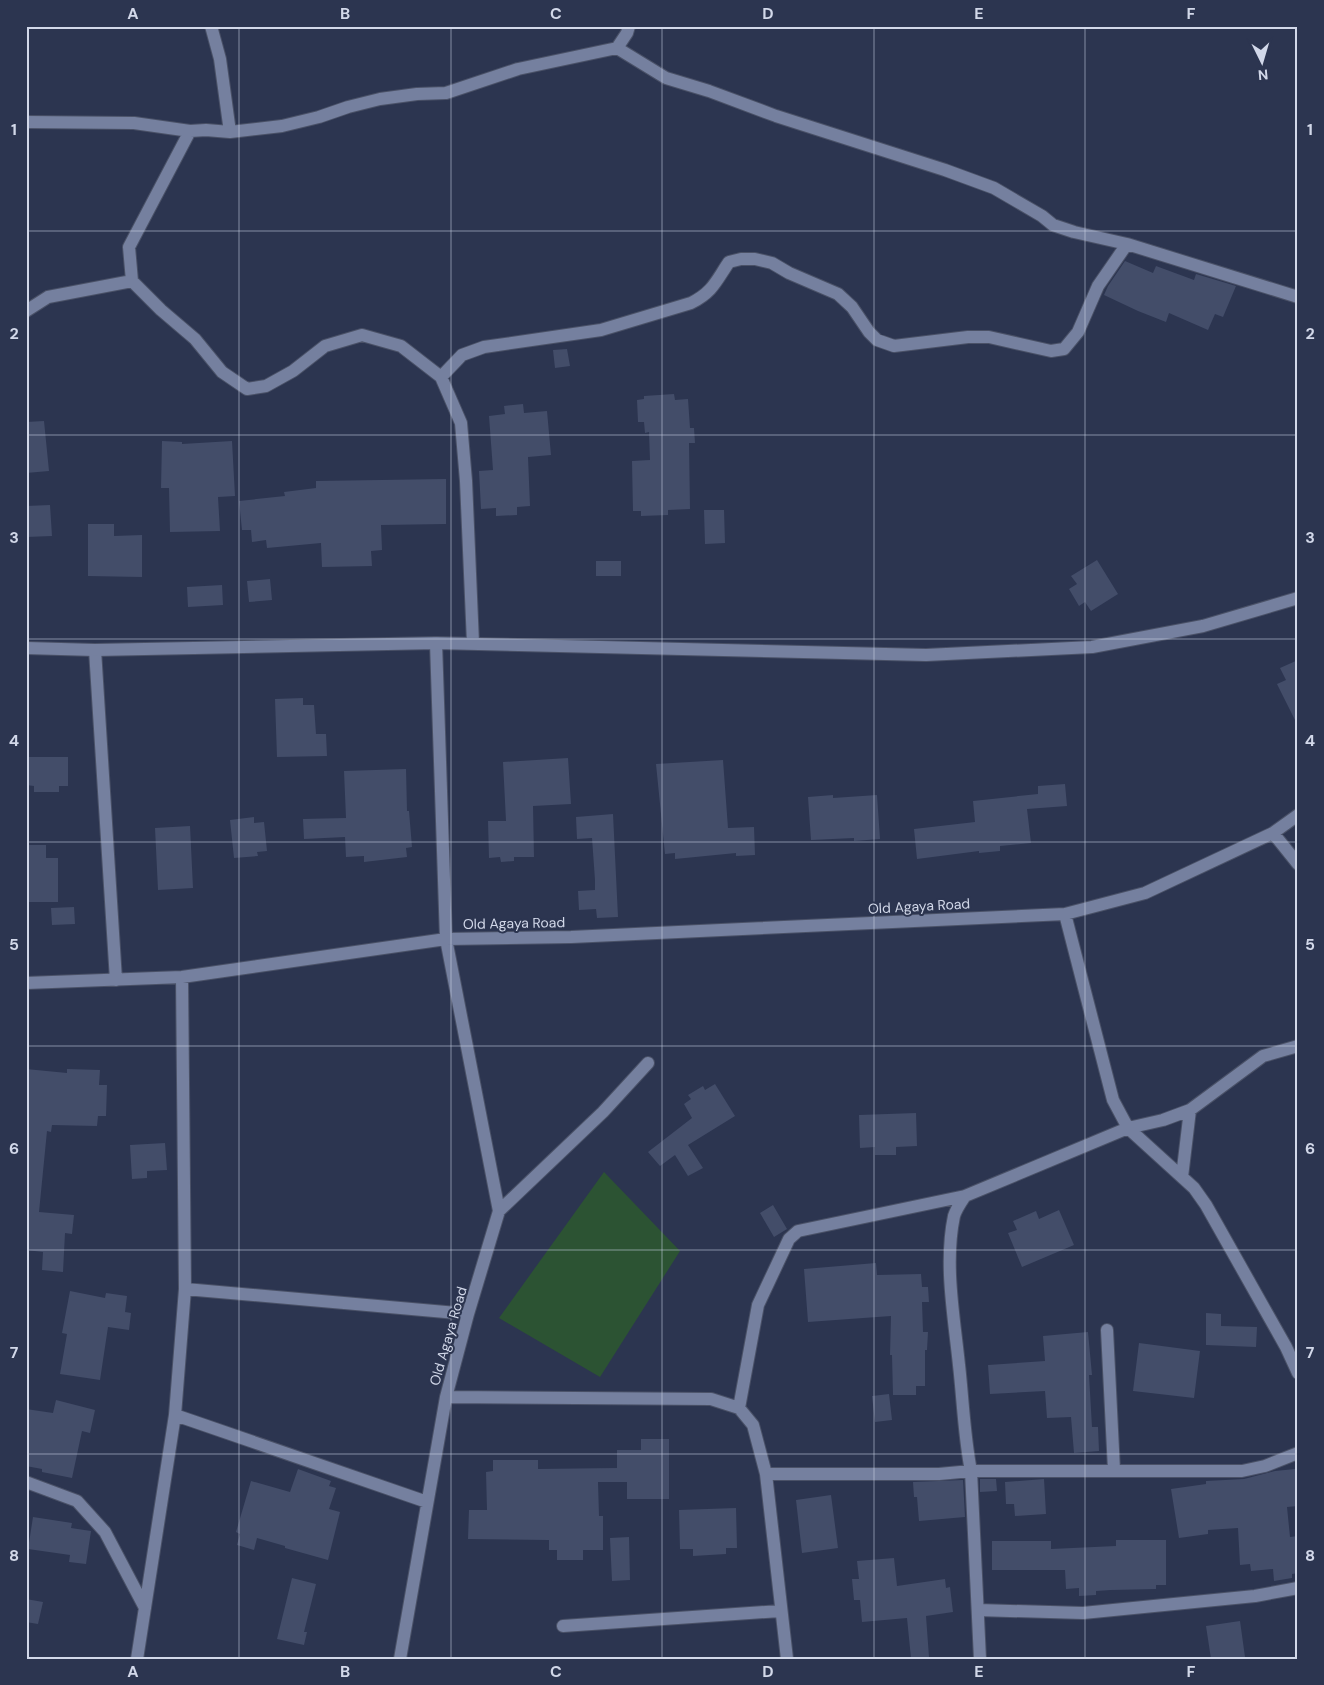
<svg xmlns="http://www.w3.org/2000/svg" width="1324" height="1685" font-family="'DM Sans',sans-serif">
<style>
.green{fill:#2c5333}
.building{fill:#434d69}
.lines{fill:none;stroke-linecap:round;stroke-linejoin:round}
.minor-casing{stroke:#4a5167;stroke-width:14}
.tertiary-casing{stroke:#4a5167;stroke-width:14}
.minor{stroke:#75809f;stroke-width:12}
.tertiary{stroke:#75809f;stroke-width:12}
.grid{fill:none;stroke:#d2d8e9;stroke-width:1;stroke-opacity:0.55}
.labels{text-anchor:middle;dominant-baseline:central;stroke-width:4;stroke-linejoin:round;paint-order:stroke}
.street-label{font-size:14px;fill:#d2d8e9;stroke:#2c3550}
.neatline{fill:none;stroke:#d2d8e9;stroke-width:2}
.grid-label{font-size:16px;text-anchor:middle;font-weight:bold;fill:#d2d8e9}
</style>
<rect width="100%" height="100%" fill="#2c3550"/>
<path class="green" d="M 604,1172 L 680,1251 L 600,1377 L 499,1318 Z"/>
<path class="building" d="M 1125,261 L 1153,273 L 1156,266 L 1194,280 L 1196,274 L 1236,286 L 1223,317 L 1215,314 L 1208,330 L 1169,313 L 1166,322 L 1138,311 L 1104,295 L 1108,286 Z
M 567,349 L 570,366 L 555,368 L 553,350 Z
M 674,394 L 675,400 L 688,399 L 690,428 L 694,428 L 695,443 L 689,443 L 690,509 L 668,510 L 668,515 L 641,516 L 641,511 L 633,511 L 632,461 L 650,460 L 649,432 L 645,433 L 644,422 L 638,422 L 637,400 L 644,399 L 644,396 Z
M 523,404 L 524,413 L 547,411 L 551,455 L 528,457 L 530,506 L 517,507 L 517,515 L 496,516 L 496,508 L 481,509 L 479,471 L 493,470 L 489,416 L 505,414 L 504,406 Z
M 44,421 L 49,471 L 26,473 L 26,422 Z
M 162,441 L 182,442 L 182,444 L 232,441 L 235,496 L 218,497 L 220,531 L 170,532 L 169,488 L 161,488 Z
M 446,479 L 446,524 L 381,525 L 382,550 L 371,551 L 372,566 L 322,567 L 321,543 L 267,548 L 266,540 L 252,542 L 251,530 L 242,530 L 239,501 L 285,496 L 284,492 L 316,488 L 316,481 Z
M 50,505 L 52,536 L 26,537 L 26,506 Z
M 704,510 L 724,510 L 725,543 L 705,544 Z
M 88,524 L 114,524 L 114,536 L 142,535 L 142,577 L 88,576 Z
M 1097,560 L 1118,594 L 1091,611 L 1085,602 L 1079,606 L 1069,589 L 1077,584 L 1071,576 Z
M 596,561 L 621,561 L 621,576 L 596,576 Z
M 270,579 L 272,600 L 249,602 L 247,581 Z
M 222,585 L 223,605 L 188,607 L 187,587 Z
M 1298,660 L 1298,726 L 1277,684 L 1286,680 L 1280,668 Z
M 303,698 L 303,705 L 314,705 L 316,734 L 326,734 L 327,756 L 277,757 L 275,699 Z
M 26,757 L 68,757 L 68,786 L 59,786 L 59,792 L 34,792 L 34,786 L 26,785 Z
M 568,758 L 571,804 L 533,806 L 534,857 L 514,857 L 514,861 L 501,862 L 500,857 L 489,858 L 488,821 L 506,821 L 503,762 Z
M 723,760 L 728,828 L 754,827 L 755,855 L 736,856 L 736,853 L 675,859 L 675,853 L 665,854 L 656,764 Z
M 406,769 L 407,811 L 409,811 L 412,847 L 406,848 L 407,857 L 364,862 L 364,856 L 346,857 L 345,837 L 304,839 L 303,819 L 346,818 L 344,771 Z
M 1065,784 L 1067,806 L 1027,809 L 1031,843 L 1000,846 L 1000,851 L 979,853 L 979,851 L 917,859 L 914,829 L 975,822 L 973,801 L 1038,794 L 1038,786 Z
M 833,795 L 833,798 L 877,795 L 880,839 L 854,841 L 854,838 L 811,840 L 808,797 Z
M 613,814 L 618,917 L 597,918 L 596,909 L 579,910 L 578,891 L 595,890 L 595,880 L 592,838 L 577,839 L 576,817 Z
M 254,817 L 254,823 L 264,822 L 267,851 L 257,852 L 258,856 L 234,858 L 230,820 Z
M 190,826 L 193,888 L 158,890 L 155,828 Z
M 26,845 L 46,845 L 46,858 L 58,858 L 58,902 L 26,902 Z
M 74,907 L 75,924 L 52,925 L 51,908 Z
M 26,1069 L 67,1073 L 67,1069 L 100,1070 L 99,1085 L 107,1085 L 106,1116 L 98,1116 L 97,1126 L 52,1125 L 51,1132 L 47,1131 L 39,1212 L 74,1215 L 72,1234 L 65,1233 L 63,1272 L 42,1270 L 43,1252 L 26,1250 Z
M 715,1084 L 735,1116 L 688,1145 L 703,1168 L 688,1176 L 675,1155 L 660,1166 L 648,1152 L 692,1118 L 684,1104 L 691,1099 L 688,1095 L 703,1086 L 705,1090 Z
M 916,1113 L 917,1146 L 896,1147 L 896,1155 L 875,1155 L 875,1147 L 860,1148 L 859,1115 Z
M 165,1143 L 167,1170 L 147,1171 L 147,1178 L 132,1179 L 130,1145 Z
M 773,1205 L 787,1229 L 774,1237 L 760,1213 Z
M 1059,1210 L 1074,1245 L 1022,1267 L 1008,1233 L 1017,1230 L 1013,1221 L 1036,1211 L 1039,1219 Z
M 876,1263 L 877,1275 L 921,1274 L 922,1287 L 928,1287 L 929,1302 L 922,1302 L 923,1332 L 928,1332 L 927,1350 L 925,1350 L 925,1386 L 916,1386 L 916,1395 L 893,1395 L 892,1355 L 890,1355 L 891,1316 L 808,1322 L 804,1269 Z
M 70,1291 L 105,1298 L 106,1293 L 127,1296 L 125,1312 L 131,1313 L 129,1330 L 108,1327 L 100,1380 L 60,1374 L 67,1334 L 62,1333 Z
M 1206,1313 L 1221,1314 L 1221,1326 L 1257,1327 L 1256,1347 L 1206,1345 Z
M 1088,1332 L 1092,1375 L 1089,1375 L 1092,1427 L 1098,1427 L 1099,1451 L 1074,1453 L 1071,1417 L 1047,1418 L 1045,1391 L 990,1394 L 988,1365 L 1045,1361 L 1043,1336 Z
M 1139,1343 L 1200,1351 L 1194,1398 L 1133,1391 Z
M 889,1394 L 892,1420 L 875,1422 L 872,1396 Z
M 56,1400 L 95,1410 L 90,1433 L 82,1431 L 72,1478 L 42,1472 L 42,1469 L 26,1466 L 26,1409 L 53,1413 Z
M 641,1439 L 669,1439 L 669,1499 L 627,1499 L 627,1482 L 598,1482 L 599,1516 L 603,1516 L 603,1550 L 583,1550 L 583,1560 L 557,1560 L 557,1550 L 549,1550 L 549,1540 L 468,1539 L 469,1510 L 487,1510 L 486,1472 L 493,1471 L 493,1460 L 538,1460 L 538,1469 L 617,1468 L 617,1450 L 641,1450 Z
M 298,1469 L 331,1481 L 329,1486 L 336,1488 L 329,1509 L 340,1512 L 328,1560 L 285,1548 L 285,1546 L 257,1538 L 254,1550 L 237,1545 L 240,1534 L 236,1532 L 251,1481 L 290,1492 Z
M 1295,1469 L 1298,1506 L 1287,1507 L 1290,1537 L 1298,1536 L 1298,1573 L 1292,1574 L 1292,1578 L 1274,1581 L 1273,1569 L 1251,1571 L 1250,1564 L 1240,1565 L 1238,1528 L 1208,1530 L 1208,1534 L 1179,1538 L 1171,1489 L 1206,1484 L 1206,1481 L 1244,1479 L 1275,1471 Z
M 980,1479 L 996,1479 L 997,1491 L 980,1492 Z
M 1044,1479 L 1046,1514 L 1015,1516 L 1014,1504 L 1006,1504 L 1005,1482 Z
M 963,1480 L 965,1517 L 919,1521 L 917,1497 L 914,1497 L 913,1482 Z
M 831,1495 L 838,1548 L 802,1553 L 796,1500 Z
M 736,1508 L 737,1548 L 726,1548 L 726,1554 L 693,1556 L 693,1549 L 680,1549 L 679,1510 Z
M 33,1517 L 72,1523 L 71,1528 L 91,1531 L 86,1564 L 69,1562 L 70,1555 L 28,1549 Z
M 629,1537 L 630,1580 L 612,1581 L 610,1538 Z
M 1116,1540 L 1166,1540 L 1166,1585 L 1156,1585 L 1156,1589 L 1111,1590 L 1096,1591 L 1096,1595 L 1079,1596 L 1079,1588 L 1066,1589 L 1065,1570 L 992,1570 L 992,1541 L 1051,1541 L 1051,1549 L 1116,1546 Z
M 894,1558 L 897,1586 L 945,1579 L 946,1588 L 950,1587 L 953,1612 L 926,1616 L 929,1657 L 911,1658 L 907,1618 L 862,1622 L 860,1600 L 854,1600 L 852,1579 L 859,1579 L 857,1561 Z
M 292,1578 L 316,1584 L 304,1632 L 307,1632 L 304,1645 L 277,1639 Z
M 26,1599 L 43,1602 L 38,1624 L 26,1622 Z
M 1240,1621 L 1245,1657 L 1230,1659 L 1211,1659 L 1206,1626 Z"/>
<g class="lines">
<g class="minor-casing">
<path id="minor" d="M 211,26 L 220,59 L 230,132
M 617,48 L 666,78 L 709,91 L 776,116 L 945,170 L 994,188 L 1042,216 L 1053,225 L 1074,232 L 1127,244 L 1298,297
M 26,122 L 134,123 L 190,131 L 206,130 L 230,132 L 282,126 L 319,117 L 348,107 L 380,99 L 417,94 L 446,93 L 518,69 L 617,48 L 627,33 L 629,26
M 190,131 L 129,247 L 132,281 L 161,310 L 195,339 L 222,372 L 247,389 L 266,386 L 293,371 L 325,346 L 362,335 L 401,346 L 441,377 L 461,423 L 466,481 L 473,643
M 26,311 L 48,297 L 132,281
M 441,377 L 462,355 L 484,347 L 601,330 L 691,303 C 713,292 716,281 729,262 L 741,259 L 755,259 L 772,263 L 789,273 L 838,294 L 852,307 L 869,332 L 877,340 L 894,346 L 968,337 L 989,337 L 1051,351 L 1064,349 L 1078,332 L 1098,286 L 1127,244
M 95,650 L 116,980
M 1273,833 L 1298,864
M 1065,914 L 1113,1100 L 1128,1128 L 1194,1188 L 1206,1205 L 1286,1347 L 1298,1373
M 26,983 L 182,977 L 446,939 L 571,937 L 1065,914 L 1145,893 L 1273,833 L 1298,815
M 1182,1177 L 1190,1110
M 499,1211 L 603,1112 L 648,1063
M 185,1289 L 468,1314
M 1107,1330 L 1114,1470
M 446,1397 L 711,1399 L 739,1408 L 753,1425 L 766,1474 L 787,1659
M 739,1408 L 758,1305 L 789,1239 L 798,1231 L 965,1196
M 175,1415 L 427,1502
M 766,1474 L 939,1474 L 971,1471 C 964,1436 963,1400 959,1365 C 954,1316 944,1264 954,1216 C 956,1209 961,1202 965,1196 L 1128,1128 L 1163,1120 L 1190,1110 L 1263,1056 L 1298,1046
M 26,1482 L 77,1501 L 105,1532 L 145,1608
M 978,1610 L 1083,1613 L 1255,1596 L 1298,1588
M 563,1626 L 780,1611
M 137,1659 L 175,1415 L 185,1289 L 182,977
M 400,1659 L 446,1397 L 468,1314 L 499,1211 L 446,939 L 436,643
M 980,1659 L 971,1471 L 1242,1471 L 1265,1466 L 1298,1453"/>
</g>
<g class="tertiary-casing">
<path id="tertiary" d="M 26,648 L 95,650 L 436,643 L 926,655 L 1092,647 L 1203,626 L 1298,598"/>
</g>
<use href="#minor" class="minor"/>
<use href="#tertiary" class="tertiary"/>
</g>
<path class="grid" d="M 239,26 L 239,1659M 451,26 L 451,1659M 662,26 L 662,1659M 874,26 L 874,1659M 1085,26 L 1085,1659M 26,231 L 1298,231M 26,435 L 1298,435M 26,639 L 1298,639M 26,842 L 1298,842M 26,1046 L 1298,1046M 26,1250 L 1298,1250M 26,1454 L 1298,1454"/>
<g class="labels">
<g class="street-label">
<text transform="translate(919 906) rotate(-3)">Old Agaya Road</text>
<text transform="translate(514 923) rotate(-1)">Old Agaya Road</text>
<text transform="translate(448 1336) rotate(-74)">Old Agaya Road</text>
</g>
</g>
<rect width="1324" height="1685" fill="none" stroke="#2c3550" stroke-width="55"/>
<g transform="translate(1262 62) rotate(175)" stroke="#2c3550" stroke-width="4" paint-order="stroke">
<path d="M0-4L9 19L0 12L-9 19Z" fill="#d2d8e9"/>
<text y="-8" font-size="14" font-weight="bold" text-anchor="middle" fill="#d2d8e9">N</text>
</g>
<rect x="28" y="28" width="1268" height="1630" class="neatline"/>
<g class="grid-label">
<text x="133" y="19">A</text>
<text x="345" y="19">B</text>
<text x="556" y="19">C</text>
<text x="768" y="19">D</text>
<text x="979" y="19">E</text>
<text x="1191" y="19">F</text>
<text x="14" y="135">1</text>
<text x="1310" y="135">1</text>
<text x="14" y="339">2</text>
<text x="1310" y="339">2</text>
<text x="14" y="543">3</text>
<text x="1310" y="543">3</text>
<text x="14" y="746">4</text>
<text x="1310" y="746">4</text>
<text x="14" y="950">5</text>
<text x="1310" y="950">5</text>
<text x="14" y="1154">6</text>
<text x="1310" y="1154">6</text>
<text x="14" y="1358">7</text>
<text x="1310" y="1358">7</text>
<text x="14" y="1561">8</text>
<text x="1310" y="1561">8</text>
<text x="133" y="1677">A</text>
<text x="345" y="1677">B</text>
<text x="556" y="1677">C</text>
<text x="768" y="1677">D</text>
<text x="979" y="1677">E</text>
<text x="1191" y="1677">F</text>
</g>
</svg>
